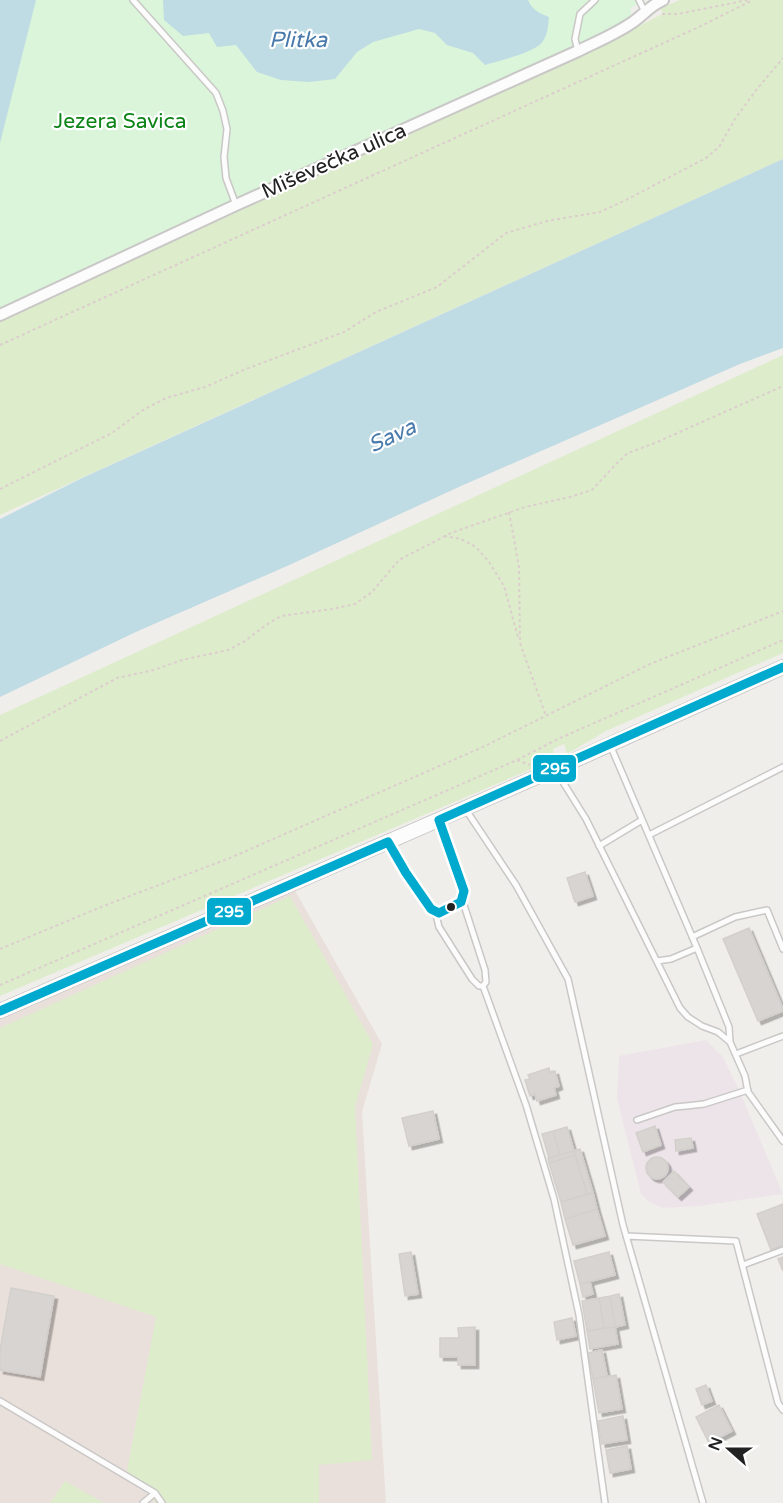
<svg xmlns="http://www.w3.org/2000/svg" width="783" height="1503" font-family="'Varela Round',sans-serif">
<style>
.industrial{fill:#ede4e9}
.military{fill:#eae0db}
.grass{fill:#ddeccb}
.park{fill:#daf5da}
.water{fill:#bfdbe3}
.building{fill:#d7d4d2;stroke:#d3d0cc;stroke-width:1.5;filter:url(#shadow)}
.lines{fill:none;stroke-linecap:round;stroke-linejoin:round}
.service-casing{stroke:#c9c8c7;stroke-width:8}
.minor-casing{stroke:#c9c8c7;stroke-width:14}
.tertiary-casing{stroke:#c9c8c7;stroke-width:16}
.path{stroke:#dccecd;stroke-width:2;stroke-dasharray:3 3;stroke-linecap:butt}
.service{stroke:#fdfcfc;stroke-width:5}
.minor{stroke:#fdfcfc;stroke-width:10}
.tertiary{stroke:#fdfcfc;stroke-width:14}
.bus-1-casing{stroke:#fff;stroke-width:14}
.bus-1{stroke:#00a9ce;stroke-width:9}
.bus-dot{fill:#222;stroke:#fff;stroke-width:2}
.labels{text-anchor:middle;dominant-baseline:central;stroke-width:4.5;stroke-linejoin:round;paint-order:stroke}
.park-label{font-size:21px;fill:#0c8416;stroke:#fff}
.street-label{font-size:21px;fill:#222;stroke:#fff}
.water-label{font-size:22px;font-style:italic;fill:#4a7aab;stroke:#fff}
.line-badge{stroke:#fff;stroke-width:2}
.badge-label{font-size:16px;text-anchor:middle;font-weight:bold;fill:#fff}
</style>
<defs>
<filter id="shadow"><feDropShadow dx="3.5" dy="3.5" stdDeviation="0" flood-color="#0004"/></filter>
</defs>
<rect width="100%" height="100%" fill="#f0eeeb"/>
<path class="industrial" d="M 706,1040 L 723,1057 L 740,1092 L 783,1194 L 699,1206 L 663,1208 L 649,1202 L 641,1194 L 617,1099 L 619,1056 Z"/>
<path class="military" d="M 293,887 L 382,1044 L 362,1112 L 386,1503 L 0,1503 L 0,1018 Z"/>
<path class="grass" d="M 680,0 L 783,0 L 783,159 L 0,515 L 0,321 L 460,109 L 590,52 L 662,14 L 661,8 Z
M 783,355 L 783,653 L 606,731 L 567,754 L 564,744 L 553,749 L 555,759 L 0,996 L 0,715 Z
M 290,896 L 373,1044 L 355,1107 L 372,1460 L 319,1465 L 319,1503 L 156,1503 L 127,1471 L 156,1317 L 0,1264 L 0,1028 Z
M 65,1481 L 104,1503 L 50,1503 Z"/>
<path class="park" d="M 0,0 L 647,0 L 630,8 L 632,16 L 588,41 L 224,205 L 0,309 Z"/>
<path class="water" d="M 0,0 L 36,0 L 0,143 Z
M 163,0 L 528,0 C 532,10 539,13 549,17 C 548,25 548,34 543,41 C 537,52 498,61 485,65 L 473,53 L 447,45 L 435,33 L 419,29 L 373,42 L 357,52 L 335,79 L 309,82 L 281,80 L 257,72 L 236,45 L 217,47 L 209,33 L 183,36 L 164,20 Z
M 783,159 L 783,348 L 740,364 L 461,486 L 287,566 L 138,631 L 0,697 L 0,519 L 80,479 Z"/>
<path class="building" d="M 585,872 L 593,896 L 575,902 L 567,878 Z
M 749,928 L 783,1009 L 783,1011 L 758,1021 L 723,939 Z
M 549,1068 L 550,1073 L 555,1071 L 559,1086 L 554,1088 L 556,1095 L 537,1101 L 535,1094 L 530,1096 L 525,1080 L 530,1079 L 528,1075 Z
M 433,1111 L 439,1139 L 409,1146 L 402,1118 Z
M 655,1126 L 661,1145 L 643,1152 L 636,1133 Z
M 567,1127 L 574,1151 L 560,1155 L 553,1131 Z
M 553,1131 L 560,1155 L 549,1158 L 542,1134 Z
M 691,1138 L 693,1148 L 676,1151 L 675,1140 Z
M 580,1149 L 593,1193 L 587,1194 L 574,1151 Z
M 574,1151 L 575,1155 L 549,1163 L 548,1158 Z
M 575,1155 L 587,1194 L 561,1202 L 549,1163 Z
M646 1168a11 11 0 1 1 22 0a11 11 0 1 1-22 0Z
M 674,1171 L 689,1187 L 678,1197 L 663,1182 Z
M 593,1193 L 597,1209 L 565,1219 L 561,1202 Z
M 783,1204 L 783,1245 L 771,1250 L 757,1214 Z
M 597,1209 L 605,1236 L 573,1245 L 565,1219 Z
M 411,1252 L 418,1294 L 405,1296 L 399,1254 Z
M 609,1252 L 615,1275 L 580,1284 L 574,1261 Z
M 783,1257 L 783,1271 L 778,1259 Z
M 590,1282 L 593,1294 L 583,1297 L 580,1284 Z
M 11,1288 L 54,1296 L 40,1377 L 0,1370 L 0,1350 Z
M 619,1294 L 625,1325 L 615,1327 L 610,1296 Z
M 610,1296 L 615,1327 L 604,1328 L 599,1298 Z
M 599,1298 L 604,1328 L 587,1331 L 582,1301 Z
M 572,1318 L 576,1336 L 557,1340 L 554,1322 Z
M 475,1327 L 475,1365 L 458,1365 L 458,1357 L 440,1357 L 440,1338 L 459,1338 L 458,1328 Z
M 615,1327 L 618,1344 L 590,1349 L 587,1331 Z
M 602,1350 L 607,1376 L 593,1379 L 588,1353 Z
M 616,1375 L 622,1409 L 599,1413 L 593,1379 Z
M 706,1385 L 712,1401 L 702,1405 L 696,1389 Z
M 719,1405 L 732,1431 L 709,1443 L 696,1417 Z
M 623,1416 L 627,1440 L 602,1444 L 598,1421 Z
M 627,1446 L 631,1469 L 610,1473 L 606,1450 Z"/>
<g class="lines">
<g class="service-casing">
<path id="service" d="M 133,0 L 216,93 L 223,111 L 227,129 L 224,157 L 226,178 L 236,205
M 639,0 L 645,12
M 578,51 L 575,39 L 580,14 L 595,0
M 611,747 L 697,948 L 729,1027 L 730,1042
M 556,771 L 586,819 L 680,1008 L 688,1017 L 702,1026 L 718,1032 L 730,1042 L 745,1076 L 748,1092 L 783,1141
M 466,810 L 516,885 L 568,979 L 623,1225 L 703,1503
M 649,835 L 783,767
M 389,844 L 406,873 L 431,909 L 439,913 L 461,902 L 464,891 L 440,820
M 599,846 L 642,820
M 435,911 L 439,927 L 472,979 L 479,986 L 483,986 L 486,982 L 485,970 L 462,899
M 692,937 L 735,917 L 767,910 L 783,949
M 657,961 L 671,959 L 697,948
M 483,986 L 526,1105 L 554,1199 L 579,1315 L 605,1503
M 736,1054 L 783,1036
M 637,1120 L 675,1107 L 686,1106 L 704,1104 L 748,1090
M 626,1236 L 736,1241 L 778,1403 L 783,1410
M 743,1265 L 783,1250
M 0,1401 L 155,1493 L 162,1503
M 143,1503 L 155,1493"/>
</g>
<g class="minor-casing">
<path id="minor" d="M 0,315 L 236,205 L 578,51 C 596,42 616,34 633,22 C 643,15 651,5 663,0"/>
</g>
<g class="tertiary-casing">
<path id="tertiary" d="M 0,1011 L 555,769 L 783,667"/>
</g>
<path class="path" d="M 662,14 L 678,14 L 748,0
M 0,345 L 701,26 L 753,0
M 0,489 L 112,433 L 143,410 L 166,398 L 205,387 L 246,369 L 344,332 L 376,312 L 437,287 L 506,233 L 547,221 L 600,212 L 624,201 L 706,158 L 719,147 L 735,119 L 757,89 L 783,58
M 509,512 L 519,567 L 520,643 L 546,716
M 444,536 L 461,539 L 476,547 L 489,562 L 504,586 L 518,637
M 0,741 L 117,678 L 154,670 L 182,660 L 228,650 L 245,641 L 266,625 L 281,616 L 332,609 L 355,604 L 372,592 L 399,560 L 451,533 L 525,507 L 570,497 L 592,490 L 617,463 L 628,453 L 655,443 L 783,386
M 517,760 L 530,765
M 0,949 L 106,905 L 230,858 L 485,746 L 650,664 L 783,611
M 0,985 L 517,760 L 558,739 L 783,640"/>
<use href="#service" class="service"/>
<use href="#minor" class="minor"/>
<use href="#tertiary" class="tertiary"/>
<g class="bus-1-casing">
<path id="bus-1" d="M 0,1011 L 388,842 L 406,873 L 431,909 L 439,913 L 461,902 L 464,891 L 439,820 L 783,667"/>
</g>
<use href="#bus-1" class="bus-1"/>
</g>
<circle class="bus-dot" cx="451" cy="907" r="5"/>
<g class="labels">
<g class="park-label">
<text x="120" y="121">Jezera Savica</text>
</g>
<g class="street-label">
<text transform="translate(334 161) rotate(-24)">Miševečka ulica</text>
</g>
<g class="water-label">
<text x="298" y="40">Plitka</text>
<text transform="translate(392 436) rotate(-25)">Sava</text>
</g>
</g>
<g class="line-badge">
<rect x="532" y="754" width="45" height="29" rx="6" fill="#00a9ce"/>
<rect x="206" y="897" width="46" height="29" rx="6" fill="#00a9ce"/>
</g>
<g class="badge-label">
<text x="555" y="774">295</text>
<text x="229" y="917">295</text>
</g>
<g transform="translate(729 1449) rotate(291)" stroke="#ffffff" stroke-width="4.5" paint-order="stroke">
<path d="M0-4.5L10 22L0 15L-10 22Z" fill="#222222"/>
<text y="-9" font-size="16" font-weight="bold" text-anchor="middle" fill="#222222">N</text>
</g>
</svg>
